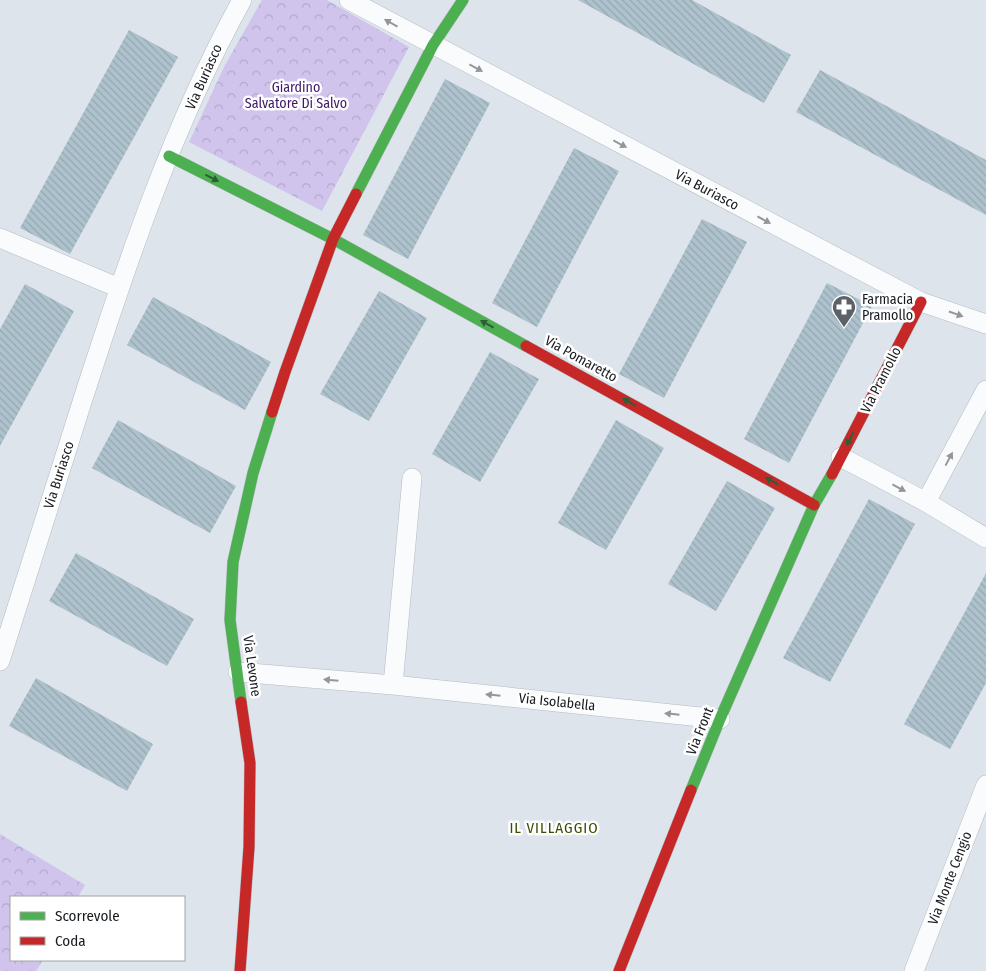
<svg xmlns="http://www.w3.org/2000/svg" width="986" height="971" font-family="'Fira Sans Condensed',sans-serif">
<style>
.park{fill:url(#park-crowns)}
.building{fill:url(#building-back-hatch)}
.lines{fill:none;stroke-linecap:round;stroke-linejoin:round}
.street-casing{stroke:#b5bbc1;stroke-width:20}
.fast-casing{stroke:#b5bbc1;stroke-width:12}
.jam-casing{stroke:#b5bbc1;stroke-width:12}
.street{stroke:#fafbfc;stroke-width:19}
.fast{stroke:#4caf50;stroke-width:11}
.jam{stroke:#c62828;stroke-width:11}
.oneway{fill:#949799}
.oneway2{fill:#2f5e36}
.labels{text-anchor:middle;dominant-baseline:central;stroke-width:5;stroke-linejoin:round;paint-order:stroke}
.street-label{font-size:14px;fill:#181c21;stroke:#fff}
.park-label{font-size:14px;fill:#411868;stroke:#fff}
.poi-label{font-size:14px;fill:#181c21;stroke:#fff;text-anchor:start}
.neighbourhood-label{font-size:15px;letter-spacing:1px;fill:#374d00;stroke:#fff}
</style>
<defs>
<pattern id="park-crowns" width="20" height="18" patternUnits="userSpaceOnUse" patternTransform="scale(1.25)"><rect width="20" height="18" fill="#d0c4ed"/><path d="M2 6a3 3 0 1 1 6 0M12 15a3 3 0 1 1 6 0" fill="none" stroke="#b2a8cb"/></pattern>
<pattern id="building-back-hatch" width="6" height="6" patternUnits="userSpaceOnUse" patternTransform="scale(1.25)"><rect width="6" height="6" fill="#aec2cd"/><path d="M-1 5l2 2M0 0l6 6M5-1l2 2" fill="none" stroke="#95a6b0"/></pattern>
</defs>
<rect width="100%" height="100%" fill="#dde4ec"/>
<path class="park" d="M 262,0 L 327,0 L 409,47 L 322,211 L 189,142 L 225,65 Z
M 0,834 L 85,885 L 78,897 L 11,897 L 11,960 L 43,960 L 36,971 L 0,971 Z"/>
<path class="building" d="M 578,0 L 692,0 L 791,55 L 764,103 Z
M 129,30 L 178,57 L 70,254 L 20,228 Z
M 820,70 L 986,160 L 986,215 L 796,112 Z
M 445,79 L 490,103 L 408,259 L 363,235 Z
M 574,148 L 619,171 L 537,327 L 492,303 Z
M 702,219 L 747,242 L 664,398 L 619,374 Z
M 827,283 L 872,306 L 789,463 L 744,439 Z
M 25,284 L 74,311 L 0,446 L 0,329 Z
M 379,291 L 427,318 L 369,421 L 320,394 Z
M 153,297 L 271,362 L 245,410 L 127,345 Z
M 490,352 L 539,379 L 480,482 L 432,454 Z
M 118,420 L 236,486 L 210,533 L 92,468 Z
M 616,420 L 664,448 L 606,550 L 558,523 Z
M 727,481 L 775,508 L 716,611 L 668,584 Z
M 869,499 L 915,524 L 830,682 L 783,658 Z
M 76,553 L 194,619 L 167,666 L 49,601 Z
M 986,573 L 986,683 L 950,749 L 904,724 Z
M 36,678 L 153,744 L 127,791 L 9,726 Z"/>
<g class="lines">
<g class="street-casing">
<path id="street" d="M 349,0 L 921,302 L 986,324
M 0,238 L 119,288
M 841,457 L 926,502 L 986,538
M 926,502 L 986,390
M 0,661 C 27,575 55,489 82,402 C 126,265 172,127 242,0
M 238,672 L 393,685 L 720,719
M 393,685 L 412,478
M 914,971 L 986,785"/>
</g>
<g class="fast-casing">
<path id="fast" d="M 169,156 L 333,239 L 526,346
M 356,194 L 433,45 L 463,0
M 241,702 L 230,620 L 233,562 L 253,473 L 272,412
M 691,790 L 720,719 L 814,505 L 832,474"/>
</g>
<g class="jam-casing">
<path id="jam" d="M 526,346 L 814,505
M 272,412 L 285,372 L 333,239 L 356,194
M 832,474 L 921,302
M 240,971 L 249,847 L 250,763 L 241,702
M 619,971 L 691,790"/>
</g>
<use href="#street" class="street"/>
<use href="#fast" class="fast"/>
<use href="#jam" class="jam"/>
</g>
<defs><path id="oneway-solid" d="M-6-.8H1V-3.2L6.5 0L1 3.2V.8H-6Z" transform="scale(1.25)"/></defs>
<g class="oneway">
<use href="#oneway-solid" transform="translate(391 23) rotate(-151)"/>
<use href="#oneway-solid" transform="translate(476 68) rotate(28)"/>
<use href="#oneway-solid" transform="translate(620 144) rotate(28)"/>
<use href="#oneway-solid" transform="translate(764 220) rotate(28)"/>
<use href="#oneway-solid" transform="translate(956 314) rotate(19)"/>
<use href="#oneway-solid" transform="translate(949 459) rotate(-62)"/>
<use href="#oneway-solid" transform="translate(899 488) rotate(28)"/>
<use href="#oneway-solid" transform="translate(331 680) rotate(-175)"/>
<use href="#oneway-solid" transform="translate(493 695) rotate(-174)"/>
<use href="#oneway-solid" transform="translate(672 714) rotate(-174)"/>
</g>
<g class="oneway2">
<use href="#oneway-solid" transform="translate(212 178) rotate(27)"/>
<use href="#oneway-solid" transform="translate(487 324) rotate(-151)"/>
<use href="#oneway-solid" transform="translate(629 402) rotate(-151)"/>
<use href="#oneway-solid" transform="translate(850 439) rotate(117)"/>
<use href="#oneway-solid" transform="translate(772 481) rotate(-151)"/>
</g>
<defs>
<g id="pharmacy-pin" transform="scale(1.25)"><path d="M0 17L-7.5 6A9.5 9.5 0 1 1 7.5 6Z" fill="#5d6268" stroke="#fff"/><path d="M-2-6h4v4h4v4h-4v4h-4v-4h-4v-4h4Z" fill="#fff"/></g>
</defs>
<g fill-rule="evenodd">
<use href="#pharmacy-pin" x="844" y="307"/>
</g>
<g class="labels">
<g class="street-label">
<text transform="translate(204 77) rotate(-66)">Via Buriasco</text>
<text transform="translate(707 190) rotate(28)">Via Buriasco</text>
<text transform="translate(581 359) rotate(29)">Via Pomaretto</text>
<text transform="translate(881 380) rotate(-63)">Via Pramollo</text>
<text transform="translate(59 475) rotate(-72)">Via Buriasco</text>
<text transform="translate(252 666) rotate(82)">Via Levone</text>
<text transform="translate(557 702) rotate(6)">Via Isolabella</text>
<text transform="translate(700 731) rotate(-68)">Via Front</text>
<text transform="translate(950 878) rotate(-69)">Via Monte Cengio</text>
</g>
<g class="park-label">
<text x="296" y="87">Giardino<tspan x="296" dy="16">Salvatore Di Salvo</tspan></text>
</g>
<g class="poi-label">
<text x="862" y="299">Farmacia<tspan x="862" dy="16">Pramollo</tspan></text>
</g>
<g class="neighbourhood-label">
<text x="554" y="828">IL VILLAGGIO</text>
</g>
</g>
<rect x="10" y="896" width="175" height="65" fill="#ffffff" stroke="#a3a4a6"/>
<rect x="20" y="912" width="25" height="8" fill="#4caf50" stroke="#a3a4a6"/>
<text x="55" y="921" font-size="15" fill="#181c21">Scorrevole</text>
<rect x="20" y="937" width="25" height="8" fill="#c62828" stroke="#a3a4a6"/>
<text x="55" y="946" font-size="15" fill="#181c21">Coda</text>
</svg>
